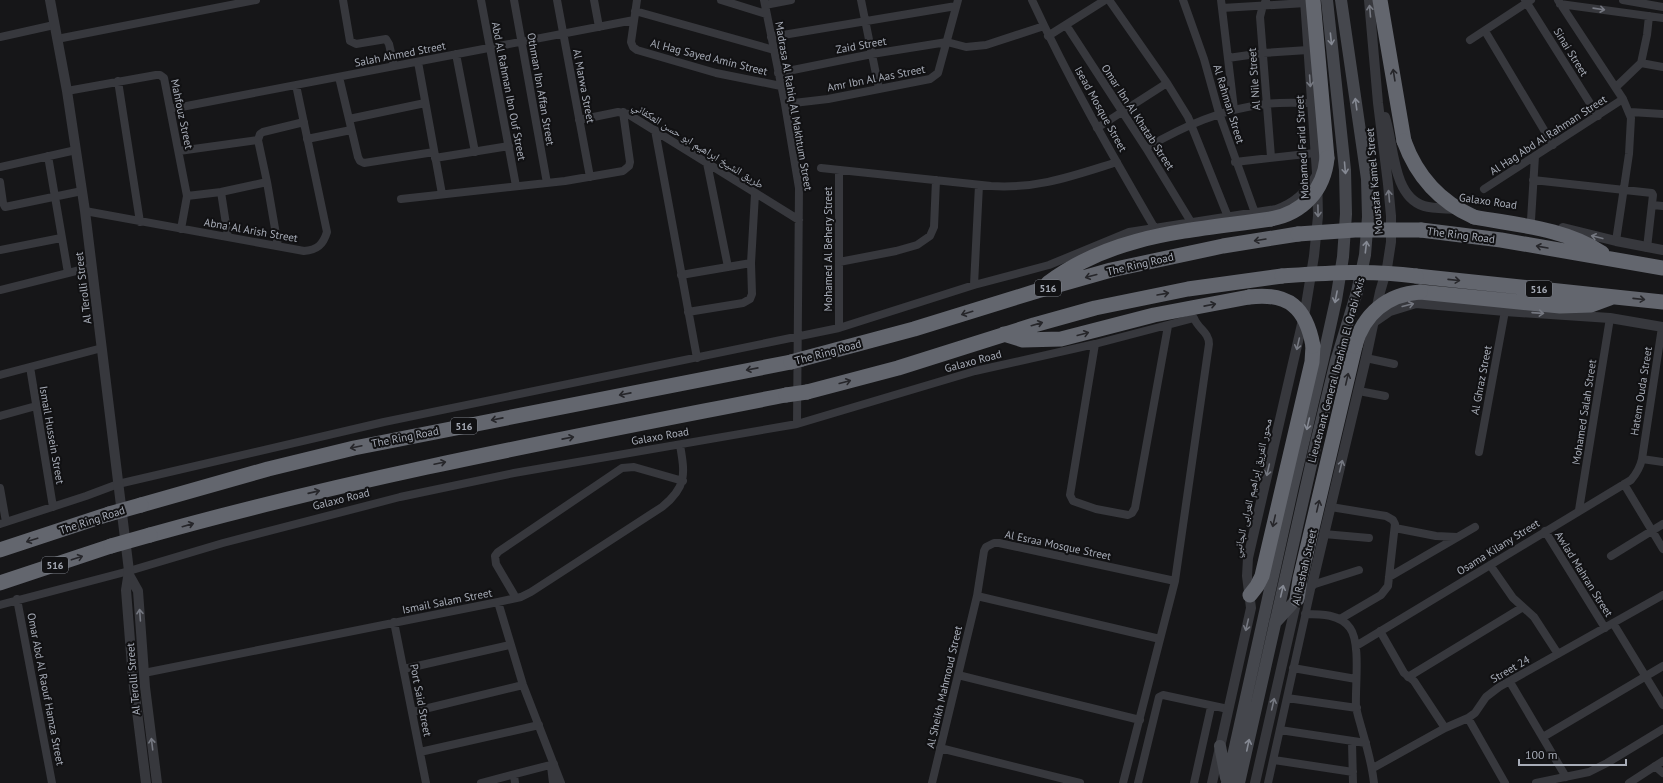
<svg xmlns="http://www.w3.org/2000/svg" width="1663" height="783" font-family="'PT Sans','Noto Naskh Arabic',sans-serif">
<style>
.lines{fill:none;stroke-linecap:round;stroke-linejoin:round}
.minor{stroke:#37383d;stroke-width:8}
.tertiary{stroke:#37383d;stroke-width:10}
.secondary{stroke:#45474d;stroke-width:12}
.motorway{stroke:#63666e;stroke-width:15}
.motorway-bridge{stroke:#63666e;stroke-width:15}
.oneway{stroke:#757881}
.oneway2{stroke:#858993}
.oneway3{stroke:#26262a}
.labels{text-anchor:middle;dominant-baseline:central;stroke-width:4;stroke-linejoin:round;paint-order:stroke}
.shield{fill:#111113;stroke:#7b7e86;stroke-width:1}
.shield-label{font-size:10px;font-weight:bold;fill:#a8adb8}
.street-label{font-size:11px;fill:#a8adb8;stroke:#111113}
</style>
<rect width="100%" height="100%" fill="#161618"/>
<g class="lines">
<path class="minor" d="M 343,0 L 350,41 L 356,44 L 386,39 L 389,44 L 394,66
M 481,0 L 516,186
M 514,0 L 547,183
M 557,0 L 590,177
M 594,0 L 599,27
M 637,0 L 631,42 L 633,47 L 637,50 L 716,73 L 781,86
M 721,0 L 766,14
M 764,0 L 785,104 L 799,188 L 797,424
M 861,0 L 879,89
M 1032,0 C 1068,78 1111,153 1154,227
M 1109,0 L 1167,83 L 1188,117 L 1228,217
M 1183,0 L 1204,59 L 1219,113 L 1255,213
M 1221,0 L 1234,109
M 1266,0 L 1262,9 L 1260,17 L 1271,157
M 1525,0 L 1598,116
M 1558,0 L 1623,99 L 1631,118 L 1629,154 L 1616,241
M 1623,0 L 1663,7
M 1560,4 L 1663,18
M 765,5 L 791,0
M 1222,8 L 1306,3
M 635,11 L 774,50
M 1066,25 L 1146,148 L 1191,222
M 1485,31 L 1553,145
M 1048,36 L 1105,0
M 0,37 L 54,25
M 771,37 L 956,6
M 57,39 L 256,0
M 1470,40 L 1531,0
M 456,54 L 475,152
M 1228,58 L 1263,53 L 1308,50
M 418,62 L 442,194
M 1641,63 L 1663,67
M 778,73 L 872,54 L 947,42 L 966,47 L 986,45 L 1044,26
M 339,77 L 358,157 L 360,161 L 364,163 L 434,152
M 118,81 L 140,222
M 1616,87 L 1641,63 L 1647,35 L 1649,16
M 67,91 L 156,75 L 160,75 L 164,78 L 187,196 L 181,229
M 785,104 L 828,99 L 930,79 L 938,73 L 958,0
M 171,109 L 634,20
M 1630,112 L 1663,114
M 349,119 L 425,103
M 579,120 L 618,112 L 628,114 L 799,220
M 1097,128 L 1167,83
M 655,130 L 697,358
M 307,139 L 351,130
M 1146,148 C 1184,126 1222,109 1266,104 C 1281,102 1297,103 1312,103
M 179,151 L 258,140
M 48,156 L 68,273
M 435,158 L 509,146
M 1235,162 L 1315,153
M 707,163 L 728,267
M 0,167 L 76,150
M 821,168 L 991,186 C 1038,189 1072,176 1117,162
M 839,170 L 839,328
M 1533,180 L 1652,193 L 1653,195 L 1647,248
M 0,182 L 3,203 L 5,207 L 82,191
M 267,182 L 278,246
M 1484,189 L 1623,99
M 221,192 L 228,237
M 187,196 L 221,192 L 267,182 L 258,140 L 260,134 L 263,132 L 304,122
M 401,199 L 565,181 L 623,171 L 629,166 L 630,162 L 623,112
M 1652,205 L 1663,206
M 85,211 L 304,251 C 317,250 323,245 327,232 L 296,85
M 1531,220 L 1535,156
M 0,250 L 61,238
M 839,262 L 896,251 L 917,245 L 930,236 L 934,227 L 936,180
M 681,275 L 751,263
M 974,285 L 979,185
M 0,290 L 92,267
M 688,312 L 743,303 L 750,299 L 752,294 L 751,263 L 755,194
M 1095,344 L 1070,495 L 1073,501 L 1096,509 L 1128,515 L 1132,513 L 1135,508 L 1168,326
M 1366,358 L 1394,364
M 30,367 L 53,507
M 0,375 L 102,348
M 1359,391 L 1385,396
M 0,416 L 36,406
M 1479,452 L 1505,311
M 1642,459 L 1663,462
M 1624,484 L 1663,549
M 0,488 L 6,522
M 1331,507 L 1386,516 L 1393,520 L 1395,524 L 1388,586 L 1381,595 L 1340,619
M 1579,510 L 1610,318
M 0,524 L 86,496 L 118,484 L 384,422 L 839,328 L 974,285 L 1049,265 L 1129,232 L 1276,209 C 1294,203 1307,191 1317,173
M 1395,528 L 1436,536 L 1457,537
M 1545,531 L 1605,628
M 1324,534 L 1369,538
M 1611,556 L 1663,524
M 1490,565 L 1513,598 L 1534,617 L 1558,654
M 1389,577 L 1475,527
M 977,596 L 1160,639
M 516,598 L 496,564 L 495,556 L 498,552 L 622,468 L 634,467 L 683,481
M 17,599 L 52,783
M 498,602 L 523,685 L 561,783
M 0,605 L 129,571 L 223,543 L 400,497 L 514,473 L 797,424 L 975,371 L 1095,344 L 1194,318 C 1198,329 1209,332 1209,344 L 1175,581 L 1123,783
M 1305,614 C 1321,614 1340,614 1350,628 C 1361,643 1355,686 1356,706 C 1357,714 1360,722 1362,730 C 1367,747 1372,765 1374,783
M 394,622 L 426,783
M 1613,623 L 1663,705
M 1380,631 L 1404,673 L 1414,681 L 1445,728
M 1356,646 L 1631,480 C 1637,473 1640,468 1642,459 L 1662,327
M 1293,668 L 1356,679
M 404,669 L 510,645
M 144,673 L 498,602 L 521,597 L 531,592 L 662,507 C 687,487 685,474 680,445
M 958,675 L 1140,720
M 1408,677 L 1523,607
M 1510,682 L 1566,777
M 1287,698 L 1357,708
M 412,712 L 523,685
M 1468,718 L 1505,783
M 1280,730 L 1366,743
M 1543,737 L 1663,666
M 1352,742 L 1353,783
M 940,748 L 1080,783
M 420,752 L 539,725
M 1274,760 L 1353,772
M 551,766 L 553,783
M 1655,766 L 1663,773
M 1373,768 L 1445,728 L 1468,718 L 1475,713 L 1486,697 L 1499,687 L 1663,595
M 514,775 L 515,783
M 481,783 L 554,764
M 932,783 L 977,596 L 984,551 L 986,547 L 994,543 L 999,543 L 1175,581
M 1138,783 L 1159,697 L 1163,695 L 1228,709
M 1194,783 L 1211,707
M 1268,783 L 1312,585 L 1359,570
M 1536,783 L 1589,772 L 1607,763 L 1663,729
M 1629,783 L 1663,761"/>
<path class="tertiary" d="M 50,0 L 67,91 L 85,211 L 129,571 L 126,590 L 133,679 L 146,783
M 1385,117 C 1394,144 1392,196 1424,206 C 1434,209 1446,208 1457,209
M 1563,228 L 1616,241 L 1663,250
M 1374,322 L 1390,311 L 1416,303 L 1505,311 L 1610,318 L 1663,327
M 129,575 L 138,591 L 145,687 L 157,783
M 1212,783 L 1251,608 L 1247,576 L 1248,558 L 1305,311 L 1314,256 L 1318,216 L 1317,173 L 1305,0
M 1255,783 L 1297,599 L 1312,585 L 1366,358 L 1380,292 L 1387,268 L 1391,242 L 1391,216 L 1388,184 L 1378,103 L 1369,0"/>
<path class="secondary" d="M 1275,623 L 1297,599
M 1220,746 L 1226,778
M 1227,783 L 1293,486 L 1323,359 L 1336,300 L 1343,257 L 1346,214 L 1345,170 L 1327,0
M 1239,783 L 1316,443 L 1336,361 L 1357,292 L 1365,255 L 1368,217 L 1367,179 L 1341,0"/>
<path class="motorway" d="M 1313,0 L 1327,158
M 1380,0 L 1404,141
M 1474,217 C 1516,225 1565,228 1602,253
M 1421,230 L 1501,240 L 1663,268
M 1416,276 L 1663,302
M 1048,283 C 1115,233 1191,231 1271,219
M 1420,292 L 1560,306 L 1591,305 L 1610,298
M 1004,334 L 1023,340 L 1061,339 L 1154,315 L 1249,297
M 802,359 L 914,329 L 1037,291 L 1111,270 L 1223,246 L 1298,234
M 807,392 L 898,368 L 1034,325 L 1095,308 L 1188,289 L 1282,276
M 141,505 L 268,469 L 354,448 L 791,362
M 150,535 C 360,476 573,437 786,395
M 0,550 L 109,514
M 0,583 L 111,546
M 1250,595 L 1257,586 L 1262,576 L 1312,362 L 1313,346
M 1297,599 L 1300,579 L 1355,346"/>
<path class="motorway-bridge" d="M 1404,141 C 1417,177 1440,202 1474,217
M 1271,219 C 1303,213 1324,190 1327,158
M 1298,234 L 1355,230 L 1421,230
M 1282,276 C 1329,273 1369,270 1416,276
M 1249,297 C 1289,292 1306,308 1313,346
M 1355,346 C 1363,314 1388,294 1420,292
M 791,362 L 802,359
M 786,395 L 807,392
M 109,514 L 141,505
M 111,546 L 150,535"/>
</g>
<defs><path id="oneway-shaft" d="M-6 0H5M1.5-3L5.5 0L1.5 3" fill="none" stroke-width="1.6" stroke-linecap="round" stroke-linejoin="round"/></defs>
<g class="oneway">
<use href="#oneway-shaft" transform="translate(1599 9) rotate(8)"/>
<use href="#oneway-shaft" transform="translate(1370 11) rotate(-95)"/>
<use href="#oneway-shaft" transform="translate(1310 81) rotate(86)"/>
<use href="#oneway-shaft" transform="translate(1389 196) rotate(-95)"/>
<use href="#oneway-shaft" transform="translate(1318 211) rotate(89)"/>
<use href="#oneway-shaft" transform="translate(1597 237) rotate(-166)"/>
<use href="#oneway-shaft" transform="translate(1408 305) rotate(-14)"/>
<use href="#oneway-shaft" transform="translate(1538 313) rotate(4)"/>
<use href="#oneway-shaft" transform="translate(1298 344) rotate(103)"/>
<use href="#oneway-shaft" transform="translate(1341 466) rotate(-76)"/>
<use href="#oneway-shaft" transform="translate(1268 470) rotate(103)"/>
<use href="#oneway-shaft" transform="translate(140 615) rotate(-94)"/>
<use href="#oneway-shaft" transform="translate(1247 625) rotate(103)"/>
<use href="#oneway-shaft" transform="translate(1273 704) rotate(-77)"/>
<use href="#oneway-shaft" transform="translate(152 744) rotate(-97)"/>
</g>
<g class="oneway2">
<use href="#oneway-shaft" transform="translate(1331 39) rotate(84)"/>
<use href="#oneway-shaft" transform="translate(1356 104) rotate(-98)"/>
<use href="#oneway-shaft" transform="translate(1345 168) rotate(85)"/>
<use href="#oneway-shaft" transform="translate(1366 247) rotate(-83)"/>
<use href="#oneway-shaft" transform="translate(1336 297) rotate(101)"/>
<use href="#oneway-shaft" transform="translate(1308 424) rotate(103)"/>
<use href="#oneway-shaft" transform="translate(1282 591) rotate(-77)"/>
<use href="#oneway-shaft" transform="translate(1248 745) rotate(-78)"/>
</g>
<g class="oneway3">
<use href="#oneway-shaft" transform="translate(1394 75) rotate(-99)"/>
<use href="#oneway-shaft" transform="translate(1260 240) rotate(171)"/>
<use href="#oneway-shaft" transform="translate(1542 247) rotate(-170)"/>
<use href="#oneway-shaft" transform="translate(1091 276) rotate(165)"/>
<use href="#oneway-shaft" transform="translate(1454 280) rotate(6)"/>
<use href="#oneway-shaft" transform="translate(1163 294) rotate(-10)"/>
<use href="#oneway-shaft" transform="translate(1639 299) rotate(6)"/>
<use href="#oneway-shaft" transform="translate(1210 305) rotate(-11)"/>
<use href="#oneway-shaft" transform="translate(967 313) rotate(163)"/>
<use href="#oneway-shaft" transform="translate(1037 324) rotate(-16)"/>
<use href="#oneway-shaft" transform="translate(1083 334) rotate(-15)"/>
<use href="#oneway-shaft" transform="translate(752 369) rotate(169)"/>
<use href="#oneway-shaft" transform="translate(1347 379) rotate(-77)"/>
<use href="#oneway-shaft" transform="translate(845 382) rotate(-15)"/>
<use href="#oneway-shaft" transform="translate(625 394) rotate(169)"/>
<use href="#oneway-shaft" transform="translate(497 419) rotate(169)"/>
<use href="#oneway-shaft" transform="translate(568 438) rotate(-11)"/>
<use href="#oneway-shaft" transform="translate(356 447) rotate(168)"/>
<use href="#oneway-shaft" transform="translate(440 463) rotate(-12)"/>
<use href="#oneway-shaft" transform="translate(314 492) rotate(-13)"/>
<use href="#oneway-shaft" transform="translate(1318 506) rotate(-77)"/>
<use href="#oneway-shaft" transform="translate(1274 521) rotate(103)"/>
<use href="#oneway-shaft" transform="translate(188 525) rotate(-16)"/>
<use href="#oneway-shaft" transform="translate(32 540) rotate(162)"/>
<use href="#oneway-shaft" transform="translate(77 558) rotate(-18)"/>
</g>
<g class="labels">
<g class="shield">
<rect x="1035" y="280" width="26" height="16" rx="3"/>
<rect x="1526" y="281" width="26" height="16" rx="3"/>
<rect x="451" y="418" width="26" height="16" rx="3"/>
<rect x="42" y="557" width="26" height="16" rx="3"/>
</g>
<g class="shield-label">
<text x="1048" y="288">516</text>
<text x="1539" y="289">516</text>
<text x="464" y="426">516</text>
<text x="55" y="565">516</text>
</g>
<g class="street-label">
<text transform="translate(861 45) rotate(-10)">Zaid Street</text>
<text transform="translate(1571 52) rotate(58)">Sinai Street</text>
<text transform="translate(400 54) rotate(-11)">Salah Ahmed Street</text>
<text transform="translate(709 57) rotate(14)">Al Hag Sayed Amin Street</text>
<text transform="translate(876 78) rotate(-11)">Amr Ibn Al Aas Street</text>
<text transform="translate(1254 79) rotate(-94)">Al Nile Street</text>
<text transform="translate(584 86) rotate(79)">Al Marwa Street</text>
<text transform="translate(541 89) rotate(80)">Othman Ibn Affan Street</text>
<text transform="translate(509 91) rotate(79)">Abd Al Rahman Ibn Ouf Street</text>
<text transform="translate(1229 104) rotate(73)">Al Rahman Street</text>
<text transform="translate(794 106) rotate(80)">Madrasa Al Rahiq Al Makhtum Street</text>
<text transform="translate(1101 109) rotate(61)">Isead Mosque Street</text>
<text transform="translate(182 114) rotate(78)">Mahfouz Street</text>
<text transform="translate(1138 117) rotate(57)">Omar Ibn Al Khatab Street</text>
<text transform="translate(1548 135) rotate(-33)">Al Hag Abd Al Rahman Street</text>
<text transform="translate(698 145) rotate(32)">طريق الشيخ ابراهيم ابو حسن العكفاني</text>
<text transform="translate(1302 147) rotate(-93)">Mohamed Farid Street</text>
<text transform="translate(1374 181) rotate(-95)">Moustafa Kamel Street</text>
<text transform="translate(1488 201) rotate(8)">Galaxo Road</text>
<text transform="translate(251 230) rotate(10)">Abna' Al Arish Street</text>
<text transform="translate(1461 235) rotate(7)">The Ring Road</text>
<text transform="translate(828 249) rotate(-90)">Mohamed Al Behery Street</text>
<text transform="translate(1140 264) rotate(-13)">The Ring Road</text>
<text transform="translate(83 288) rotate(-97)">Al Terolli Street</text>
<text transform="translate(828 352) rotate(-15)">The Ring Road</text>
<text transform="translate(973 361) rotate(-15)">Galaxo Road</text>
<text transform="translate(1336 370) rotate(-75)">Lieutenant General Ibrahim El Orabi Axis</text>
<text transform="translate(1481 380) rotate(-79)">Al Ghraz Street</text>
<text transform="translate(1641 391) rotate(-81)">Hatem Ouda Street</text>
<text transform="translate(1584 412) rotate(-81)">Mohamed Salah Street</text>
<text transform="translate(52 435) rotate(80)">Ismail Hussein Street</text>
<text transform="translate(660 436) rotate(-10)">Galaxo Road</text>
<text transform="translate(405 437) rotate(-11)">The Ring Road</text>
<text transform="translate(1252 488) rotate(-77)">محور الفريق إبراهيم العرابى الجانبي</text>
<text transform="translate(341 499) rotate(-14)">Galaxo Road</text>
<text transform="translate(92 520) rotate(-18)">The Ring Road</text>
<text transform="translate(1058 545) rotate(12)">Al Esraa Mosque Street</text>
<text transform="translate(1498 547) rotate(-32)">Osama Kilany Street</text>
<text transform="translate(1304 567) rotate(-77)">Al Rashah Street</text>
<text transform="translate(1584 574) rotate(58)">Awlad Mahran Street</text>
<text transform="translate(447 601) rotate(-11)">Ismail Salam Street</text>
<text transform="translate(1510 669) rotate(-30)">Street 24</text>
<text transform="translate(133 679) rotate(-95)">Al Terolli Street</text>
<text transform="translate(944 687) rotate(-77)">Al Sheikh Mahmoud Street</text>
<text transform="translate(46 689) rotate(79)">Omar Abd Al Raouf Hamza Street</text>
<text transform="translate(421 700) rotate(79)">Port Said Street</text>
</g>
</g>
<path d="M1519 759v6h107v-6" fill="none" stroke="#a8adb8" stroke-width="2"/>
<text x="1525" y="759" font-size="12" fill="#a8adb8" stroke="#111113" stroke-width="3" paint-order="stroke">100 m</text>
</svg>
